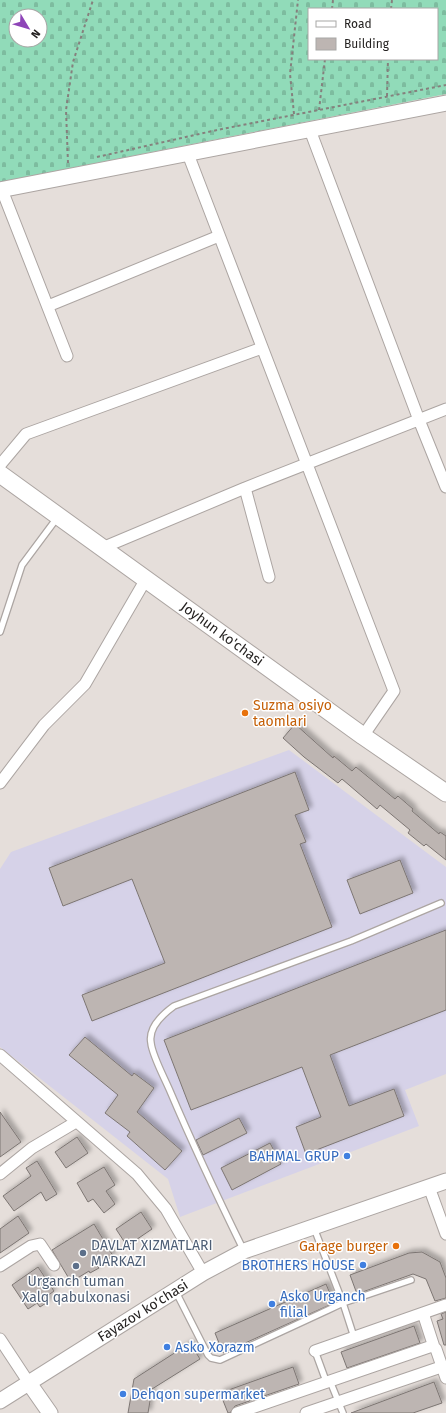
<svg xmlns="http://www.w3.org/2000/svg" width="446" height="1413" font-family="'Fira Sans',sans-serif">
<style>
.industrial{fill:#d6d2e8}
.cemetery{fill:url(#cemetery-stones);fill-rule:evenodd}
.building{fill:#bdb5b2;stroke:#7d7673;filter:url(#shadow)}
.lines{fill:none;stroke-linecap:round;stroke-linejoin:round}
.lane-casing{stroke:#aca5a2;stroke-width:8}
.street-casing{stroke:#aca5a2;stroke-width:13}
.secondary-casing{stroke:#aca5a2;stroke-width:17}
.primary-casing{stroke:#aca5a2;stroke-width:19}
.path{stroke:#85807d;stroke-width:2;stroke-dasharray:3 3;stroke-linecap:butt}
.lane{stroke:#fff;stroke-width:5.5}
.street{stroke:#fff;stroke-width:11}
.secondary{stroke:#fff;stroke-width:15}
.primary{stroke:#fff;stroke-width:17}
.food-dot{fill:#e8710a;stroke:#fff;stroke-width:1.5}
.shop-dot{fill:#3f7fe0;stroke:#fff;stroke-width:1.5}
.service-dot{fill:#5c6f8a;stroke:#fff;stroke-width:1.5}
.labels{text-anchor:middle;dominant-baseline:central;stroke-width:3;stroke-linejoin:round;paint-order:stroke}
.street-label{font-size:14px;fill:#252221;stroke:#fff}
.food-label{font-size:14px;fill:#c56008;stroke:#fff;text-anchor:start}
.shop-label{font-size:14px;fill:#366cbe;stroke:#fff;text-anchor:start}
.service-label{font-size:14px;fill:#4e5e75;stroke:#fff;text-anchor:start}
</style>
<defs>
<pattern id="cemetery-stones" width="16" height="16" patternUnits="userSpaceOnUse"><rect width="16" height="16" fill="#91dbb9"/><path d="M2 7V4a2 2 0 0 1 4 0v3zM10 15v-3a2 2 0 0 1 4 0v3z" fill="#7dbc9f"/></pattern>
<filter id="shadow"><feDropShadow dx="3.5" dy="-3.5" stdDeviation="2" flood-color="#0004"/></filter>
</defs>
<rect width="100%" height="100%" fill="#e5deda"/>
<path class="industrial" d="M 289,750 L 446,867 L 446,1074 L 405,1090 L 419,1126 L 180,1217 L 168,1179 L 0,1047 L 0,869 L 11,852 Z"/>
<path class="cemetery" d="M 0,0 L 446,0 L 446,94 L 0,182 ZM 309,9 L 437,9 L 437,59 L 309,59 ZM 16,16 L 40,16 L 40,40 L 16,40 Z"/>
<path class="building" d="M 295,724 L 333,758 L 334,756 L 352,771 L 356,767 L 395,799 L 398,796 L 413,809 L 412,811 L 439,834 L 440,832 L 446,836 L 446,860 L 426,844 L 424,846 L 408,833 L 410,830 L 380,805 L 377,809 L 342,779 L 338,783 L 304,757 L 283,738 Z
M 295,772 L 309,810 L 295,815 L 306,842 L 300,844 L 332,927 L 92,1021 L 82,995 L 165,963 L 132,879 L 63,906 L 49,868 Z
M 400,860 L 413,893 L 360,914 L 347,880 Z
M 446,930 L 446,1010 L 330,1055 L 349,1106 L 394,1089 L 404,1116 L 306,1154 L 296,1127 L 321,1117 L 302,1067 L 191,1110 L 164,1040 Z
M 85,1037 L 132,1076 L 134,1073 L 154,1088 L 137,1112 L 182,1151 L 165,1170 L 127,1136 L 130,1132 L 105,1113 L 118,1095 L 69,1055 Z
M 0,1112 L 21,1142 L 0,1157 Z
M 239,1118 L 247,1133 L 203,1155 L 196,1140 Z
M 77,1137 L 88,1153 L 66,1168 L 55,1152 Z
M 270,1143 L 281,1164 L 232,1190 L 221,1168 Z
M 37,1161 L 57,1194 L 46,1201 L 41,1192 L 14,1211 L 3,1196 L 31,1176 L 26,1168 Z
M 104,1167 L 115,1185 L 106,1191 L 115,1204 L 104,1213 L 93,1199 L 88,1202 L 77,1183 Z
M 141,1212 L 152,1229 L 127,1246 L 116,1229 Z
M 18,1216 L 29,1233 L 0,1253 L 0,1229 Z
M 94,1224 L 113,1256 L 97,1266 L 99,1268 L 90,1273 L 89,1271 L 71,1282 L 52,1250 Z
M 422,1252 L 440,1262 L 446,1278 L 446,1298 L 435,1301 L 426,1279 L 413,1274 L 357,1294 L 350,1275 L 409,1253 Z
M 38,1267 L 54,1291 L 46,1297 L 49,1301 L 40,1307 L 37,1303 L 28,1309 L 12,1285 Z
M 326,1284 L 334,1303 L 223,1353 L 215,1333 Z
M 446,1312 L 446,1345 L 444,1345 L 437,1321 L 443,1319 L 441,1314 Z
M 414,1326 L 420,1343 L 347,1368 L 341,1352 Z
M 190,1343 L 200,1359 L 152,1389 L 148,1413 L 128,1413 L 134,1379 Z
M 293,1367 L 299,1384 L 235,1406 L 230,1413 L 228,1413 L 220,1393 Z
M 434,1382 L 442,1403 L 413,1413 L 351,1413 Z"/>
<g class="lines">
<g class="lane-casing">
<path id="lane" d="M 0,632 L 22,565 L 57,518
M 244,1251 C 218,1198 193,1145 170,1091 C 165,1079 152,1055 151,1043 C 148,1028 163,1014 174,1006 L 351,941 L 441,903
M 176,1292 L 208,1355 L 211,1358 L 220,1360 L 328,1310 L 343,1303 L 314,1228
M 354,1337 L 343,1303 L 411,1280
M 315,1351 L 326,1381
M 330,1381 L 343,1413"/>
</g>
<g class="street-casing">
<path id="street" d="M 310,130 L 419,420 L 446,487
M 188,154 L 394,691 L 363,736
M 2,190 L 67,356
M 48,306 L 219,236
M 0,465 L 26,434 L 262,348
M 245,488 L 269,577
M 102,548 L 245,488 L 446,409
M 0,783 L 44,725 L 85,684 L 146,579
M 0,1055 L 137,1174 L 166,1209 L 203,1273
M 0,1174 L 32,1148 L 76,1122
M 429,1187 L 446,1234
M 0,1266 L 31,1246 L 40,1244 L 54,1265
M 423,1313 L 434,1347
M 0,1339 L 29,1383
M 315,1351 L 446,1305
M 237,1413 L 432,1346 L 436,1349 L 446,1378
M 306,1413 L 441,1367"/>
</g>
<g class="secondary-casing">
<path id="secondary" d="M 0,190 L 446,103
M 29,1383 L 50,1413
M 0,1401 L 203,1273 L 244,1251 L 446,1181"/>
</g>
<g class="primary-casing">
<path id="primary" d="M 0,474 L 363,736 L 446,793"/>
</g>
<path class="path" d="M 332,9 L 333,0
M 391,9 L 392,0
M 387,96 L 388,59
M 319,110 L 325,59
M 294,114 L 290,74 L 298,0
M 97,157 L 217,130 L 446,85
M 68,163 L 66,110 L 73,62 L 93,0"/>
<use href="#lane" class="lane"/>
<use href="#street" class="street"/>
<use href="#secondary" class="secondary"/>
<use href="#primary" class="primary"/>
</g>
<g class="food-dot">
<circle cx="245" cy="713" r="4"/>
<circle cx="396" cy="1246" r="4"/>
</g>
<g class="shop-dot">
<circle cx="347" cy="1156" r="4"/>
<circle cx="363" cy="1265" r="4"/>
<circle cx="272" cy="1304" r="4"/>
<circle cx="167" cy="1347" r="4"/>
<circle cx="123" cy="1394" r="4"/>
</g>
<g class="service-dot">
<circle cx="83" cy="1253" r="4"/>
<circle cx="76" cy="1266" r="4"/>
</g>
<g class="labels">
<g class="street-label">
<text transform="translate(222 634) rotate(36)">Joyhun ko'chasi</text>
<text transform="translate(143 1311) rotate(-32)">Fayazov ko'chasi</text>
</g>
<g class="food-label">
<text x="253" y="705">Suzma osiyo<tspan x="253" dy="16">taomlari</tspan></text>
<text x="388" y="1246" text-anchor="end">Garage burger</text>
</g>
<g class="shop-label">
<text x="339" y="1156" text-anchor="end">BAHMAL GRUP</text>
<text x="355" y="1265" text-anchor="end">BROTHERS HOUSE</text>
<text x="280" y="1296">Asko Urganch<tspan x="280" dy="16">filial</tspan></text>
<text x="175" y="1347">Asko Xorazm</text>
<text x="131" y="1394">Dehqon supermarket</text>
</g>
<g class="service-label">
<text x="91" y="1245">DAVLAT XIZMATLARI<tspan x="91" dy="16">MARKAZI</tspan></text>
<text x="76" y="1281" text-anchor="middle">Urganch tuman<tspan x="76" dy="16">Xalq qabulxonasi</tspan></text>
</g>
</g>
<rect x="308" y="8" width="130" height="52" fill="#ffffff" stroke="#a8a7a6"/>
<rect x="316" y="21" width="20" height="6" fill="#ffffff" stroke="#a8a7a6"/>
<text x="344" y="28" font-size="12" fill="#252221">Road</text>
<rect x="316" y="38" width="20" height="12" fill="#bdb5b2" stroke="#a8a7a6"/>
<text x="344" y="48" font-size="12" fill="#252221">Building</text>
<g transform="translate(28 28) rotate(128)"><circle r="19" fill="#ffffff" stroke="#a8a7a6"/>
<path d="M0-3L7 15L0 10L-7 15Z" fill="#8e45b8"/>
<text y="-6" font-size="11" font-weight="bold" text-anchor="middle" fill="#252221">N</text>
</g>
</svg>
